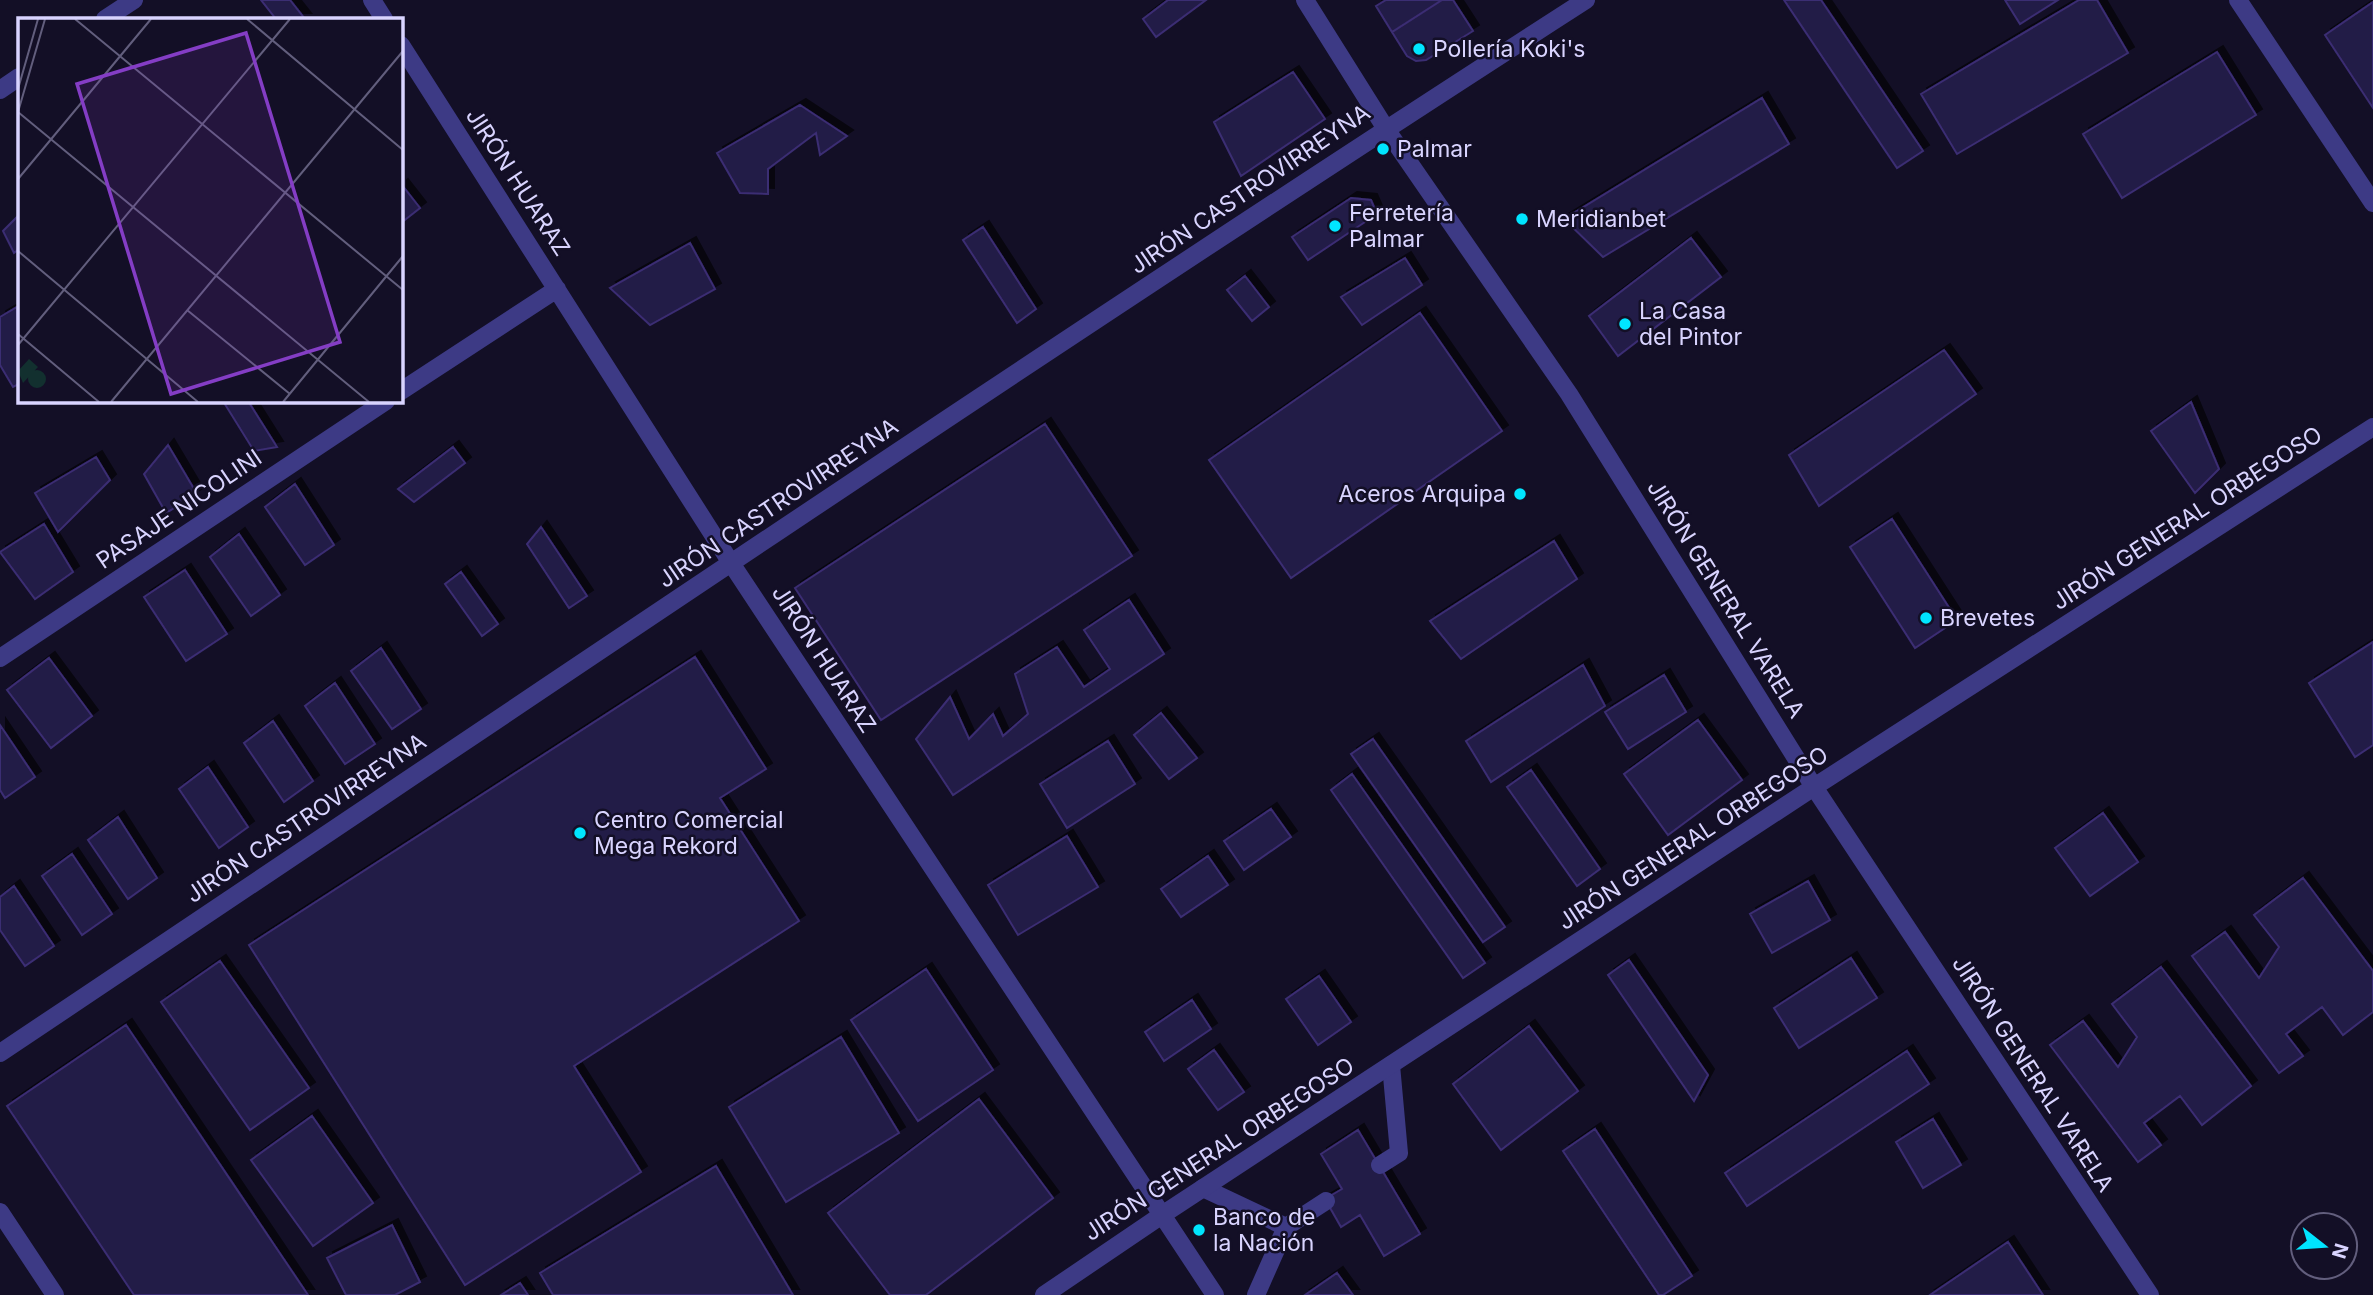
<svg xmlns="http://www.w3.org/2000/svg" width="2373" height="1295" font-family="Inter,sans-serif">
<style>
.building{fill:#241b47;stroke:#3b2d73;stroke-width:2;filter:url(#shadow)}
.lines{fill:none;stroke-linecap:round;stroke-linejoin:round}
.service{stroke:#3d3a85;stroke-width:18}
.minor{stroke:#3d3a85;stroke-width:18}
.poi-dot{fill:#00e5ff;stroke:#130f26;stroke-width:2.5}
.labels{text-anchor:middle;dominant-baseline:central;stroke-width:5;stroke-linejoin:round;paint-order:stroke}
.poi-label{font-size:23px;fill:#d9d4ff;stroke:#130f26;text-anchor:start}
.street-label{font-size:23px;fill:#d9d4ff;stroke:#130f26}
.inset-road{fill:none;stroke:#625e7d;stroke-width:2}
.view{fill:#843dc5;fill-opacity:0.15;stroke:#843dc5;stroke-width:3.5}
.inset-edge{fill:none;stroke:#d9d4ff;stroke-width:3.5}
</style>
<defs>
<filter id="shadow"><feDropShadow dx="6" dy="-6" stdDeviation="0" flood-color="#0009"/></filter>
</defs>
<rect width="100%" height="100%" fill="#130f26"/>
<path class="building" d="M 261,0 L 290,0 L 305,19 L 276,19 Z
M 1168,0 L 1206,0 L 1156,37 L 1143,19 Z
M 1386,0 L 1442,0 L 1392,32 L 1376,6 Z
M 1442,0 L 1453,0 L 1473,31 L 1426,60 L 1416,61 L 1407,56 L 1392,32 Z
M 1784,0 L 1821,0 L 1923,151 L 1897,168 Z
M 2005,0 L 2058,0 L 2020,24 Z
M 2079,0 L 2097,0 L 2128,53 L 1957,154 L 1921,94 Z
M 2373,2 L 2373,108 L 2325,35 Z
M 2217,52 L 2256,115 L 2122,198 L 2083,134 Z
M 1293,72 L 1325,119 L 1241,176 L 1214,122 Z
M 1762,98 L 1789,144 L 1603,257 L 1564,219 Z
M 800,105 L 847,136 L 820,155 L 816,133 L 768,169 L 768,194 L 740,193 L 717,153 Z
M 402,185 L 420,208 L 401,223 L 401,186 Z
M 1351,198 L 1371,200 L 1377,214 L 1308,260 L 1292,237 Z
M 19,215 L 19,249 L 14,253 L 3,231 Z
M 983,227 L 1036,309 L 1017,323 L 963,240 Z
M 1691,238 L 1721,277 L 1618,356 L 1589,316 Z
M 690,243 L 715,289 L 650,325 L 610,288 Z
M 1405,258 L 1422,285 L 1362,325 L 1341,297 Z
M 1245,276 L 1269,307 L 1252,321 L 1227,290 Z
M 17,307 L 19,384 L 13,387 L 0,365 L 0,317 Z
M 1420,313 L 1502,431 L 1291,578 L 1209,460 Z
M 1944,350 L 1976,394 L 1819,506 L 1789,455 Z
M 223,401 L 248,401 L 277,447 L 254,451 Z
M 2191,402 L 2219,469 L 2195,493 L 2151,431 Z
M 1045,424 L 1132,556 L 881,720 L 795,588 Z
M 168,445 L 197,494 L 166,513 L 144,474 Z
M 453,447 L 465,463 L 414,502 L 398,489 Z
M 96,457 L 110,480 L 58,532 L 35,493 Z
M 295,484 L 334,545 L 305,565 L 265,507 Z
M 1892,519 L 1957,620 L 1915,648 L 1850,547 Z
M 44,524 L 73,572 L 35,599 L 0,552 Z
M 541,527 L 587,596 L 569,608 L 527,544 Z
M 239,534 L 280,595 L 251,616 L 210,557 Z
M 1554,541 L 1577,579 L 1461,659 L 1430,621 Z
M 185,570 L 227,634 L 186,661 L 144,597 Z
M 461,572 L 498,624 L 482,636 L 445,584 Z
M 1129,600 L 1164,654 L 953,795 L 916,739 L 950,697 L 969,739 L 993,714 L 1003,736 L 1028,714 L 1015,674 L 1057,647 L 1084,687 L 1110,669 L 1084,630 Z
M 2373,642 L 2373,745 L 2355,757 L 2309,683 Z
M 381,648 L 421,709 L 392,729 L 351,671 Z
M 695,657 L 766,769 L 720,798 L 799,921 L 574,1066 L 641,1172 L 465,1285 L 249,945 Z
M 49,658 L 92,716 L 51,748 L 7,690 Z
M 1583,665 L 1605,706 L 1491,782 L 1466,741 Z
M 1664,675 L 1686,712 L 1628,749 L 1605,712 Z
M 335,683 L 375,744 L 345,764 L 305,706 Z
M 1161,713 L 1197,758 L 1169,779 L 1134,735 Z
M 1698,720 L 1742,780 L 1668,835 L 1624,774 Z
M 273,721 L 313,781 L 284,802 L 244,743 Z
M 0,725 L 35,777 L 5,798 L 0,790 Z
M 1373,739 L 1505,927 L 1483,942 L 1351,754 Z
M 1108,741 L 1135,784 L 1067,828 L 1040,784 Z
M 208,767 L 248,827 L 219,848 L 179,789 Z
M 1531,770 L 1600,869 L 1577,886 L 1507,787 Z
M 1352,774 L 1485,963 L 1463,978 L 1331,790 Z
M 1271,809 L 1291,837 L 1244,870 L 1224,841 Z
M 2103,813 L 2138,862 L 2090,896 L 2055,848 Z
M 118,817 L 157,878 L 128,899 L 88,840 Z
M 1067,836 L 1098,887 L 1018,935 L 988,885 Z
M 72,854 L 112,914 L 82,935 L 42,876 Z
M 1208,856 L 1228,885 L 1181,917 L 1161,889 Z
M 2303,878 L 2373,971 L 2373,1012 L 2343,1035 L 2322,1007 L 2286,1034 L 2303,1056 L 2279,1073 L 2192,956 L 2225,932 L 2259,978 L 2279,947 L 2254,915 Z
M 1808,881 L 1830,920 L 1772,953 L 1750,914 Z
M 14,886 L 54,946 L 25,966 L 0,930 L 0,897 Z
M 1851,958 L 1877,998 L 1799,1048 L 1774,1008 Z
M 1629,960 L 1708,1075 L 1694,1101 L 1608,975 Z
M 220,961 L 309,1088 L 250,1130 L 161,1002 Z
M 2161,967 L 2251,1086 L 2202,1125 L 2180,1096 L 2144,1123 L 2161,1145 L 2138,1162 L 2050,1045 L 2083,1021 L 2118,1067 L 2137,1037 L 2112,1004 Z
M 926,969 L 993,1070 L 918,1121 L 851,1020 Z
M 1319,976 L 1351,1022 L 1318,1045 L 1286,999 Z
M 1192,1000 L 1211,1029 L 1164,1061 L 1145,1032 Z
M 126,1025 L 308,1295 L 134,1295 L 7,1106 Z
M 1529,1026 L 1578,1091 L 1501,1150 L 1453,1084 Z
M 841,1037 L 899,1133 L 786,1202 L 729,1107 Z
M 1214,1050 L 1244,1092 L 1218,1110 L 1188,1069 Z
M 1907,1051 L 1929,1084 L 1747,1206 L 1725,1173 Z
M 979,1099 L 1053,1198 L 926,1295 L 890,1295 L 828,1213 Z
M 312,1116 L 373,1203 L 313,1246 L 251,1160 Z
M 1933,1119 L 1961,1165 L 1923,1188 L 1896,1142 Z
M 1595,1129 L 1692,1276 L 1663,1295 L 1659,1295 L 1563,1151 Z
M 1358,1130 L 1420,1234 L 1384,1256 L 1360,1215 L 1341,1227 L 1325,1199 L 1342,1189 L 1321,1154 Z
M 716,1166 L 793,1295 L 553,1295 L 540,1273 Z
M 392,1225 L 420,1282 L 395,1295 L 346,1295 L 327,1258 Z
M 2008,1242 L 2043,1295 L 1930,1295 Z
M 1337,1273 L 1353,1295 L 1305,1295 Z
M 520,1283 L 528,1295 L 501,1295 Z"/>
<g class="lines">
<path class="service" d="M 1380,1165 L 1399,1153 L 1391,1065
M 1203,1188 L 1286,1227 L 1326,1201
M 1256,1295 L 1286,1227"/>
<path class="minor" d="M 372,0 L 384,19
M 1305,0 L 1386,129 L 1569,394 L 1814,787 L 2150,1295
M 2238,0 L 2373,203
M 105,19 L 134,0
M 401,45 L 731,563 L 1215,1295
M 0,90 L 19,77
M 401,391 L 557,289
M 0,658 L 386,401
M 0,1053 C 528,700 1053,343 1586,0
M 0,1212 L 55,1295
M 1044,1295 L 1162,1215 L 1814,787 L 2373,427"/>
</g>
<g class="poi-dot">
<circle cx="1419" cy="49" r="7"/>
<circle cx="1383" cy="149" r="7"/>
<circle cx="1522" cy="219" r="7"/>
<circle cx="1335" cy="226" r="7"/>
<circle cx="1625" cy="324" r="7"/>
<circle cx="1520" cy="494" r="7"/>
<circle cx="1926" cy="618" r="7"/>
<circle cx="580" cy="833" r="7"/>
<circle cx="1199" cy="1230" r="7"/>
</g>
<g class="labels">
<g class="poi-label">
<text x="1433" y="49">Pollería Koki's</text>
<text x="1397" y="149">Palmar</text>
<text x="1349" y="213">Ferretería<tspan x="1349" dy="26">Palmar</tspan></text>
<text x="1536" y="219">Meridianbet</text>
<text x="1639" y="311">La Casa<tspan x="1639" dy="26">del Pintor</tspan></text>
<text x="1506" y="494" text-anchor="end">Aceros Arquipa</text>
<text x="1940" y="618">Brevetes</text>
<text x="594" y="820">Centro Comercial<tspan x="594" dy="26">Mega Rekord</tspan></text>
<text x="1213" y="1217">Banco de<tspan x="1213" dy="26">la Nación</tspan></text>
</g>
<g class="street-label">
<text transform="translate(518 182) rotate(57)">JIRÓN HUARAZ</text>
<text transform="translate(1250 189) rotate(-34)">JIRÓN CASTROVIRREYNA</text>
<text transform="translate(778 503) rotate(-34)">JIRÓN CASTROVIRREYNA</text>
<text transform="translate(179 509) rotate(-34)">PASAJE NICOLINI</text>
<text transform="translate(2187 518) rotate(-33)">JIRÓN GENERAL ORBEGOSO</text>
<text transform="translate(1726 599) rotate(58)">JIRÓN GENERAL VARELA</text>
<text transform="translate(824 659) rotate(57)">JIRÓN HUARAZ</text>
<text transform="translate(306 818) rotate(-34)">JIRÓN CASTROVIRREYNA</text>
<text transform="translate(1693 838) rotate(-33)">JIRÓN GENERAL ORBEGOSO</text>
<text transform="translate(2033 1074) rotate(57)">JIRÓN GENERAL VARELA</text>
<text transform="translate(1219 1149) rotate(-33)">JIRÓN GENERAL ORBEGOSO</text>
</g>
</g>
<g transform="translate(18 18)">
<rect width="385" height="385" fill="#130f26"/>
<path d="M 11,341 L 20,349 L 5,365 L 0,353 ZM10 361a9 9 0 1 1 18 0a9 9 0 1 1-18 0Z" fill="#12302f"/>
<path class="inset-road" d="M 57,1 L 385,272M 229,1 L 385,132M 0,71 L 20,1M 0,94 L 351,384M 0,94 L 27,1M 0,161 L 133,1M 0,233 L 180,384M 169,292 L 272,376M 0,316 L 81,384M 0,327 L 272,1M 93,384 L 385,33M 265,384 L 385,238"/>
<path class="view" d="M 228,15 L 322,324 L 153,376 L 59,66 Z"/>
<rect width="385" height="385" class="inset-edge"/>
</g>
<g transform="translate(2324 1246) rotate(107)"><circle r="33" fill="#130f26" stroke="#625e7d" stroke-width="2"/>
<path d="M0-5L12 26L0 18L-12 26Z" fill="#00e5ff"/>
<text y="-10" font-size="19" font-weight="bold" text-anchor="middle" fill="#d9d4ff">N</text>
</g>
</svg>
